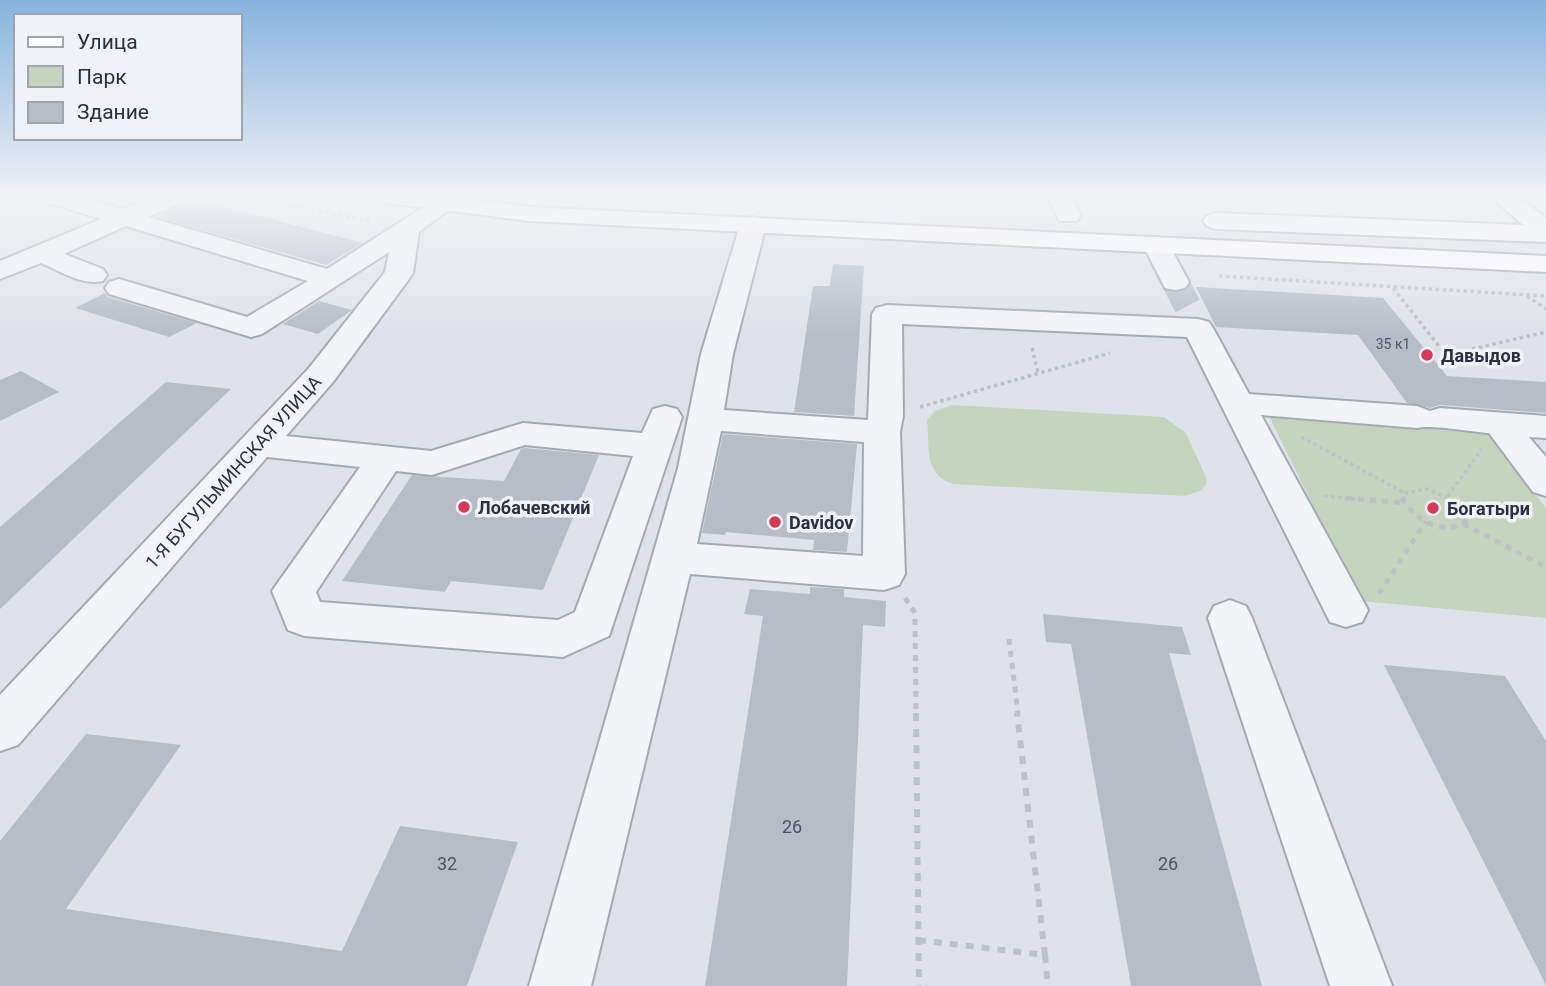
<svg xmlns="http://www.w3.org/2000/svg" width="1546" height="986" font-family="Roboto,sans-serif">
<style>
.green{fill:#c5d4bf}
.building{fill:#b6bdc7}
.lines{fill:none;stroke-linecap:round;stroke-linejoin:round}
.minor-tunnel{stroke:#babfc8;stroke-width:27;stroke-dasharray:27 14;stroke-linecap:butt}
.minor-casing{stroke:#a4aab4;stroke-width:4}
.major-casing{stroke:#9da8b6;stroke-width:4}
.path-far2{stroke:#bdc1c8;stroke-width:3.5;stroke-dasharray:3.5 3.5;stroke-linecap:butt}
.path-far1{stroke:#bdc1c8;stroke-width:5;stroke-dasharray:6 6;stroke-linecap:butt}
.path{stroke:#bdc1c8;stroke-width:6;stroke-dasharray:8 8;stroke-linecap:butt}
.minor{fill:#f2f4f7;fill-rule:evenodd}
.major{fill:#fff;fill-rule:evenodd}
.poi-dot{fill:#d83a56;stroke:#eff2f7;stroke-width:2.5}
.labels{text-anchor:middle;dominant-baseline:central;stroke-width:7;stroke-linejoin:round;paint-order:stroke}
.number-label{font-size:14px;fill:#4b5463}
.poi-label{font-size:18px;font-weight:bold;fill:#273142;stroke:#eff2f7;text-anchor:start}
.street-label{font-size:18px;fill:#273142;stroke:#eff2f7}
.near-number-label{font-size:18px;fill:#4b5463}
</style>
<rect width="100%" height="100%" fill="#dfe3e9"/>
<path class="green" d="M 952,405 L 1164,417 L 1186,433 L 1206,477 L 1206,485 L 1200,491 L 1184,496 L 953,484 C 923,474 930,447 927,420 L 935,411 Z
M 1266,410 L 1482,425 L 1546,508 L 1546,618 L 1360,601 Z"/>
<path class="building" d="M 193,199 L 363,243 L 326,265 L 156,217 Z
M 833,264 L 864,266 L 854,416 L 794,412 L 813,286 L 830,286 Z
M 1196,287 L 1383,298 L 1447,376 L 1546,382 L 1546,413 L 1440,405 L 1430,408 L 1407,403 L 1358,335 L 1216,327 Z
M 105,293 L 108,297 L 197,323 L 169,337 L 75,308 Z
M 319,301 L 352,310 L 318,334 L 283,324 Z
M 21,371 L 59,392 L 0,421 L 0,380 Z
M 166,382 L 231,389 L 0,609 L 0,527 Z
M 723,434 L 857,444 L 847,552 L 813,550 L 814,540 L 726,532 L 725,535 L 702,533 Z
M 525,448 L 599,455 L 543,590 L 451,581 L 445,592 L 342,581 L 412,475 L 504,481 L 521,449 Z
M 810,587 L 844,589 L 844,597 L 886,601 L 885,627 L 863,625 L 847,986 L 705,986 L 763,616 L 744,614 L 750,589 L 810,594 Z
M 1043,614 L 1182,627 L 1191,655 L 1169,653 L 1262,986 L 1131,986 L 1071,644 L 1046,642 Z
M 1384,665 L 1505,676 L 1546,741 L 1546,985 Z
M 86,734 L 181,745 L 66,909 L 342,951 L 400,826 L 518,842 L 467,986 L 0,986 L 0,841 Z"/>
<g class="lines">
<path class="minor-tunnel" d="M 1175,282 L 1188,307"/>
<g class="minor-casing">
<path id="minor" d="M 39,196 L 78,196 L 123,209 L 155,196 L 188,196 L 185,201 L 148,217 L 327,269 L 433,201 L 451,201 L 454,206 L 419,232 L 413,273 L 409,279 L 333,382 L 286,436 L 431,451 L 523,423 L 642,433 L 653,409 L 665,406 L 677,409 L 682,417 L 609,636 L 563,657 L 304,636 L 288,630 L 272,591 L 360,467 L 267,457 L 18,745 L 0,751 L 0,695 L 309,368 L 385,272 L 389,252 L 262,334 L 251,337 L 109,294 L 105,288 L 109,282 L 119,279 L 247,317 L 308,281 L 126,226 L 64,254 L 103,269 L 107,275 L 103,281 C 82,286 60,271 41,263 L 0,279 L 0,261 L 101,219 L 42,201 ZM 525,445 L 633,456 L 575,612 L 558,620 L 320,602 L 316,592 L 396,471 L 432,475 Z
M 1048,196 L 1072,196 L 1081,216 L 1077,221 L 1059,221 Z
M 753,217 L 762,220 L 766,225 L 733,354 L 724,410 L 868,420 L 872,314 L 876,308 L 887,305 L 1198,319 L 1209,322 L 1213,328 L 1249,394 L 1417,406 L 1430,411 L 1440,408 L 1546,416 L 1546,438 L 1529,437 L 1546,457 L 1546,496 L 1533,492 L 1489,433 C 1472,432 1430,424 1417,428 L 1261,415 L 1368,610 L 1362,622 L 1346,627 L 1330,622 L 1187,337 L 902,324 L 903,416 L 900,432 L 905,574 L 899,585 L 884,590 L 690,574 L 591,986 L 529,986 L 678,468 L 701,354 L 740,225 L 744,220 ZM 721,431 L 864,442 L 863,556 L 697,544 Z
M 1156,237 L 1165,239 L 1169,245 L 1189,282 L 1185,288 L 1175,290 L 1165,288 L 1143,245 L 1147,239 Z
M 1230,600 L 1246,606 L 1252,618 L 1392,986 L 1330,986 L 1208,618 L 1214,606 Z"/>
</g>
<g class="major-casing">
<path id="major" d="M 375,196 L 447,196 L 529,207 L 1546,256 L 1546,272 L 529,221 L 387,203 L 378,201 Z
M 1490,196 L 1517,196 L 1546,218 L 1546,242 L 1216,229 L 1207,226 L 1203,221 L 1207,216 L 1216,213 L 1523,225 Z"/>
</g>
<path class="path-far2" d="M 243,196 L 369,221
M 1169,196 L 1203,198
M 1451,196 L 1461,204
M 1219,276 L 1546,296
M 1393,288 L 1446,355 L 1546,332
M 1527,296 L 1546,309
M 1032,348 L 1038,373
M 920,407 L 1110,353
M 1301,437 L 1405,493
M 1324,496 L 1366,500
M 1448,496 L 1482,449
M 1403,500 L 1405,493 L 1427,489 L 1453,500"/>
<path class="path-far1" d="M 1346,498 L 1404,503
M 1402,498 C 1412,519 1447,539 1467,520 L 1462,508 L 1451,498
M 1464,508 L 1535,514
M 1463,524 L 1546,567
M 1379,594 L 1426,521
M 905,598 L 915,613 L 916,714
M 1009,639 L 1018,714"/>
<path class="path" d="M 916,713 L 919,986
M 918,940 L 1045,955 L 1017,713
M 1045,955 L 1048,986"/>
<use href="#minor" class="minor"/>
<use href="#major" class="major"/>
</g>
<linearGradient id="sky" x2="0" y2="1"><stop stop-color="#87b3dd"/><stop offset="0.59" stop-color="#f1f2f5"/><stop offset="1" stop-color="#f1f2f5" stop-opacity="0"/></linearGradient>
<rect width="1546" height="334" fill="url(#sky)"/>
<g class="poi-dot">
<circle cx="1427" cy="355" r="7"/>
<circle cx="464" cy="507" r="7"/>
<circle cx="1433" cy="508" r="7"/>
<circle cx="775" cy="522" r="7"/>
</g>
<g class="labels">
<g class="number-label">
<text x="1393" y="344">35 к1</text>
</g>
<g class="poi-label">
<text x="1441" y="355">Давыдов</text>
<text x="478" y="507">Лобачевский</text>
<text x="1447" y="508">Богатыри</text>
<text x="789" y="522">Davidov</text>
</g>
<g class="street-label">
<text transform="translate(233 472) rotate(-48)">1-Я БУГУЛЬМИНСКАЯ УЛИЦА</text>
</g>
<g class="near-number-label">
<text x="792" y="826">26</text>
<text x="447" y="863">32</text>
<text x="1168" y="863">26</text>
</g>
</g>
<rect x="14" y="14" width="228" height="126" fill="#eff2f7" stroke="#9fa5af" stroke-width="2"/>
<rect x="28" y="37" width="35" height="10" fill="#ffffff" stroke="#9fa5af" stroke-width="2"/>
<text x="77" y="49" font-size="21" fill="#273142">Улица</text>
<rect x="28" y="66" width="35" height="21" fill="#c5d4bf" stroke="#9fa5af" stroke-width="2"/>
<text x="77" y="84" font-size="21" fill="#273142">Парк</text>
<rect x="28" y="102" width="35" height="21" fill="#b6bdc7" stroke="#9fa5af" stroke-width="2"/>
<text x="77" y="119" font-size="21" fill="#273142">Здание</text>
</svg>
